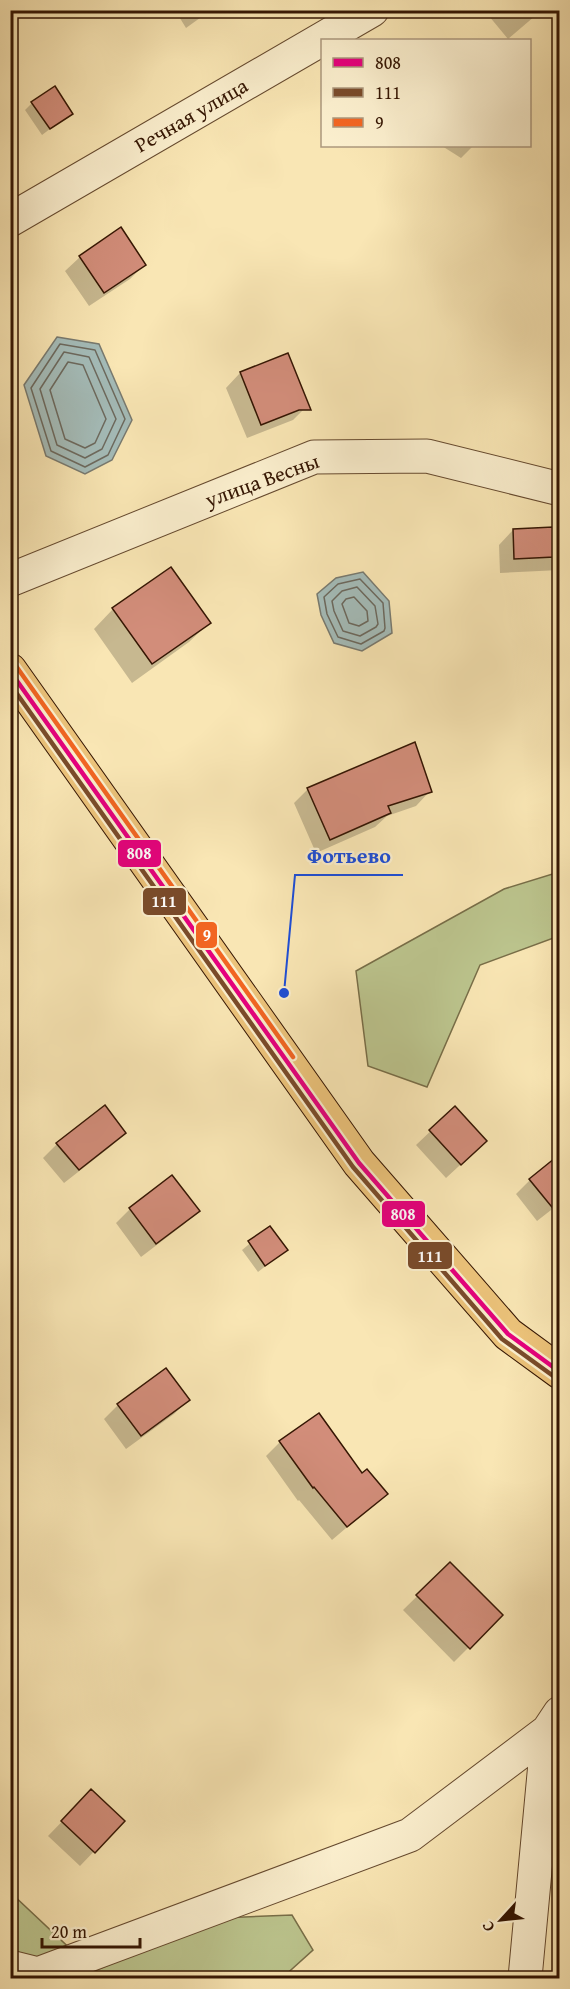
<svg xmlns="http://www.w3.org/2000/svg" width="570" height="1989" font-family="'Gentium Book Plus',serif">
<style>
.green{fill:#bcc58e;stroke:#786e48;stroke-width:1.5}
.water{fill:#a4bcb9;stroke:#787a70;stroke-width:1.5}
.shadow{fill:#0003}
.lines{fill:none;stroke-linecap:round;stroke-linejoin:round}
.shore{stroke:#6c695e;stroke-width:1.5}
.building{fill:#d28d7a;stroke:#351603;stroke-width:1.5}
.minor-casing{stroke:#664a2f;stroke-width:35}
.major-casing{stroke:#351603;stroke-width:35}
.minor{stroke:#fbefce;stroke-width:33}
.major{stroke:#ecc37a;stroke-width:33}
.bus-1-casing{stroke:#fbefce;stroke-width:9}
.bus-2-casing{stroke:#fbefce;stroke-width:9}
.bus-3-casing{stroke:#fbefce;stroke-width:9}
.bus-1{stroke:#e5007d;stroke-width:4.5}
.bus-2{stroke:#7a4b2a;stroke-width:4.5}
.bus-3{stroke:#f26522;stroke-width:4.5}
.labels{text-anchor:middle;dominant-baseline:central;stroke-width:4.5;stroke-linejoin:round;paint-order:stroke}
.street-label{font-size:21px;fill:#351603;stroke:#fbefce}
.leader{fill:none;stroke:#1d4ed8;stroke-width:2}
.callout-dot{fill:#1d4ed8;stroke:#fbefce;stroke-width:2}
.callout-label{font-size:22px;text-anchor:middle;font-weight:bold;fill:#1d4ed8;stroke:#fbefce;stroke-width:4.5;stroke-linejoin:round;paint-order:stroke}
.line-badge{stroke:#fbefce;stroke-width:2}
.badge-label{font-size:16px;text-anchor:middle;font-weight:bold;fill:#fff}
</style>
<rect width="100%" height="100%" fill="#f9e6b4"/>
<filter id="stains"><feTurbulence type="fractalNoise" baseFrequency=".00333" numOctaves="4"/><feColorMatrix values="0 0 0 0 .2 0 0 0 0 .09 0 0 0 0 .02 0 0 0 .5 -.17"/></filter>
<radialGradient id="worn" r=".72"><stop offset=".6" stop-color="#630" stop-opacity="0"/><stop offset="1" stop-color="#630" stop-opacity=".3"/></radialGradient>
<path class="green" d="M 559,872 L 559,936 L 480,965 L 427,1087 L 368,1066 L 356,971 L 504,889 Z
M 10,1892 L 94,1971 L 221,1918 L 292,1915 L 313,1950 L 282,1978 L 11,1978 Z"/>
<path class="water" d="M 57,337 L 99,344 L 132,420 L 112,460 L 85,474 L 46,456 L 24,385 Z
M 363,572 L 389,601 L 392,633 L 362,651 L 334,643 L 321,615 L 317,594 L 336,578 Z"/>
<path class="shadow" d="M 175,10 L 211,10 L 186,28 Z
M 484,10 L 542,10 L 508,39 Z
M 32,103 L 71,113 L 42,135 L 25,110 Z
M 442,146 L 473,146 L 461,158 Z
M 80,257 L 144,265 L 130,279 L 89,306 L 65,271 Z
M 287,355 L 307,406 L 293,420 L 247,438 L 226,388 L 240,373 Z
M 513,530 L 552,543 L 560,541 L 560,570 L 500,573 L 499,545 Z
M 113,609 L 209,623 L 189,642 L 132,683 L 94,629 Z
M 308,789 L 430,791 L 416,806 L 387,816 L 375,827 L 316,853 L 294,803 Z
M 455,1108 L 471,1155 L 446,1178 L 416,1145 Z
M 124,1133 L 110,1147 L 64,1183 L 43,1158 L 57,1144 Z
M 172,1177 L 198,1211 L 183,1225 L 141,1257 L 116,1223 L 130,1209 Z
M 530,1180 L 560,1203 L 537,1221 L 516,1194 Z
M 269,1228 L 286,1250 L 258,1272 L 242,1250 Z
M 188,1400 L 174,1414 L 126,1449 L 104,1419 L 118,1405 Z
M 280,1442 L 362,1475 L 386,1494 L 332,1540 L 299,1500 L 298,1501 L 266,1456 Z
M 450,1564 L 501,1615 L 454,1662 L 403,1610 Z
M 77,1806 L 123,1821 L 80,1866 L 48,1836 Z"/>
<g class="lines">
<path class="shore" d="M 60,344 L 95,350 L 125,419 L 108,455 L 85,467 L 51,451 L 31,388 Z
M 64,352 L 89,357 L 116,419 L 102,449 L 85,458 L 57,445 L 40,389 Z
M 68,362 L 83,365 L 106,419 L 95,443 L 85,448 L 65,439 L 50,390 Z
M 360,579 L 383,603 L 385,628 L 384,631 L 361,644 L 338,637 L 327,614 L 324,597 L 338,584 Z
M 357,587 L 375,606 L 378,624 L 376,627 L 360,636 L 343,631 L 334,611 L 332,601 L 342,591 Z
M 354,597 L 367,611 L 368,621 L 359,626 L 349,623 L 342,604 L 346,599 Z"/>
</g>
<path class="building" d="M 55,86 L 73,114 L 50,129 L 31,102 Z
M 121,227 L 146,265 L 104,293 L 79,256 Z
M 288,353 L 311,410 L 299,410 L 261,425 L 240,372 Z
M 553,527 L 554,557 L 514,559 L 513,529 Z
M 171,567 L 211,623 L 152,664 L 112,608 Z
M 415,742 L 432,792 L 388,806 L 391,813 L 330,840 L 307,788 Z
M 105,1105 L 126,1133 L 79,1170 L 56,1143 Z
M 455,1106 L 487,1141 L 461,1165 L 429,1130 Z
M 560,1154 L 560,1217 L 529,1179 Z
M 172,1175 L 200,1211 L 156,1244 L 129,1208 Z
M 270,1226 L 288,1250 L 265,1266 L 248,1241 Z
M 166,1368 L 190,1400 L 141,1436 L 117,1404 Z
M 319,1413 L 362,1473 L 367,1469 L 388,1494 L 347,1527 L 314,1487 L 313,1488 L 279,1441 Z
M 450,1562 L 503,1615 L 470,1649 L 416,1595 Z
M 91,1789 L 125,1821 L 95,1853 L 61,1821 Z"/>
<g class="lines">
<g class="minor-casing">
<path id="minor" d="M 10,220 L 372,10
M 10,580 L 314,457 L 427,456 L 560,489
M 10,1967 L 38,1974 L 410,1835 L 548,1731 L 560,1713
M 525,1978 L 548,1731"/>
</g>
<g class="major-casing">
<path id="major" d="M 10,670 L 359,1163 L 508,1334 L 560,1372"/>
</g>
<use href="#minor" class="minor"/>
<use href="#major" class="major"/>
<g class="bus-1-casing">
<path id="bus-1" d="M 10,671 L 359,1163 L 508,1334 L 560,1372"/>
</g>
<g class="bus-2-casing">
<path id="bus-2" d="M 10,684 L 353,1167 L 502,1339 L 556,1378"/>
</g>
<g class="bus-3-casing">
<path id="bus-3" d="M 16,666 L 293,1057"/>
</g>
<use href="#bus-1" class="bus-1"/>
<use href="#bus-2" class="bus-2"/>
<use href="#bus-3" class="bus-3"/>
</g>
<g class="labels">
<g class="street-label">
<text transform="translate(191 115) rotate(-30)">Речная улица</text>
<text transform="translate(262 480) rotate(-20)">улица Весны</text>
</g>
</g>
<path class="leader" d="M284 993L295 875H403"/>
<circle class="callout-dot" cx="284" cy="993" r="6"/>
<g class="callout-label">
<text x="349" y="863">Фотьево</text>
</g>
<g class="line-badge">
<rect x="117" y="839" width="45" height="29" rx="6" fill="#e5007d"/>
<rect x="142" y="887" width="45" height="29" rx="6" fill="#7a4b2a"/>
<rect x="195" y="921" width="23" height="28" rx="6" fill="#f26522"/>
<rect x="381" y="1200" width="45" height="28" rx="6" fill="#e5007d"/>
<rect x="407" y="1241" width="46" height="29" rx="6" fill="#7a4b2a"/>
</g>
<g class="badge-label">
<text x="139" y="859">808</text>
<text x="164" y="907">111</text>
<text x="207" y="941">9</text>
<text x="403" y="1220">808</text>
<text x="430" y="1262">111</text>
</g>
<rect width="570" height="1989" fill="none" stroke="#f9e6b4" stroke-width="36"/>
<rect x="12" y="12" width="546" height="1965" fill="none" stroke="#351603" stroke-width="3"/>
<rect x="18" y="18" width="534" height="1953" fill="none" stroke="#351603" stroke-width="1.5"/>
<rect x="321" y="39" width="210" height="108" fill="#fbefce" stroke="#ac987d" stroke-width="1.5"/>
<rect x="333" y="58" width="30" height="9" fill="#e5007d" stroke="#ac987d" stroke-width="1.5"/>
<text x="375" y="69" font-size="18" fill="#351603">808</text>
<rect x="333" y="88" width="30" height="9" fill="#7a4b2a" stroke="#ac987d" stroke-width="1.5"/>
<text x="375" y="99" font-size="18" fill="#351603">111</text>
<rect x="333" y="118" width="30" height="9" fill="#f26522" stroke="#ac987d" stroke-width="1.5"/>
<text x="375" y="129" font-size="18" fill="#351603">9</text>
<g transform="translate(501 1920) rotate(243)" stroke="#fbefce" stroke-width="4.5" paint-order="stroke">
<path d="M0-4.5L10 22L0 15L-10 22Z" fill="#351603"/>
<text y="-9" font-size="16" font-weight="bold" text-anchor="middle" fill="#351603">С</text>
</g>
<path d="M42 1938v9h98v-9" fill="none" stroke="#351603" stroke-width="3"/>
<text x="51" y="1938" font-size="18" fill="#351603" stroke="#fbefce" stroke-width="4.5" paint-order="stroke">20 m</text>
<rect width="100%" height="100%" filter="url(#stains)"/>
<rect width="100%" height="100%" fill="url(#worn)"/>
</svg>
